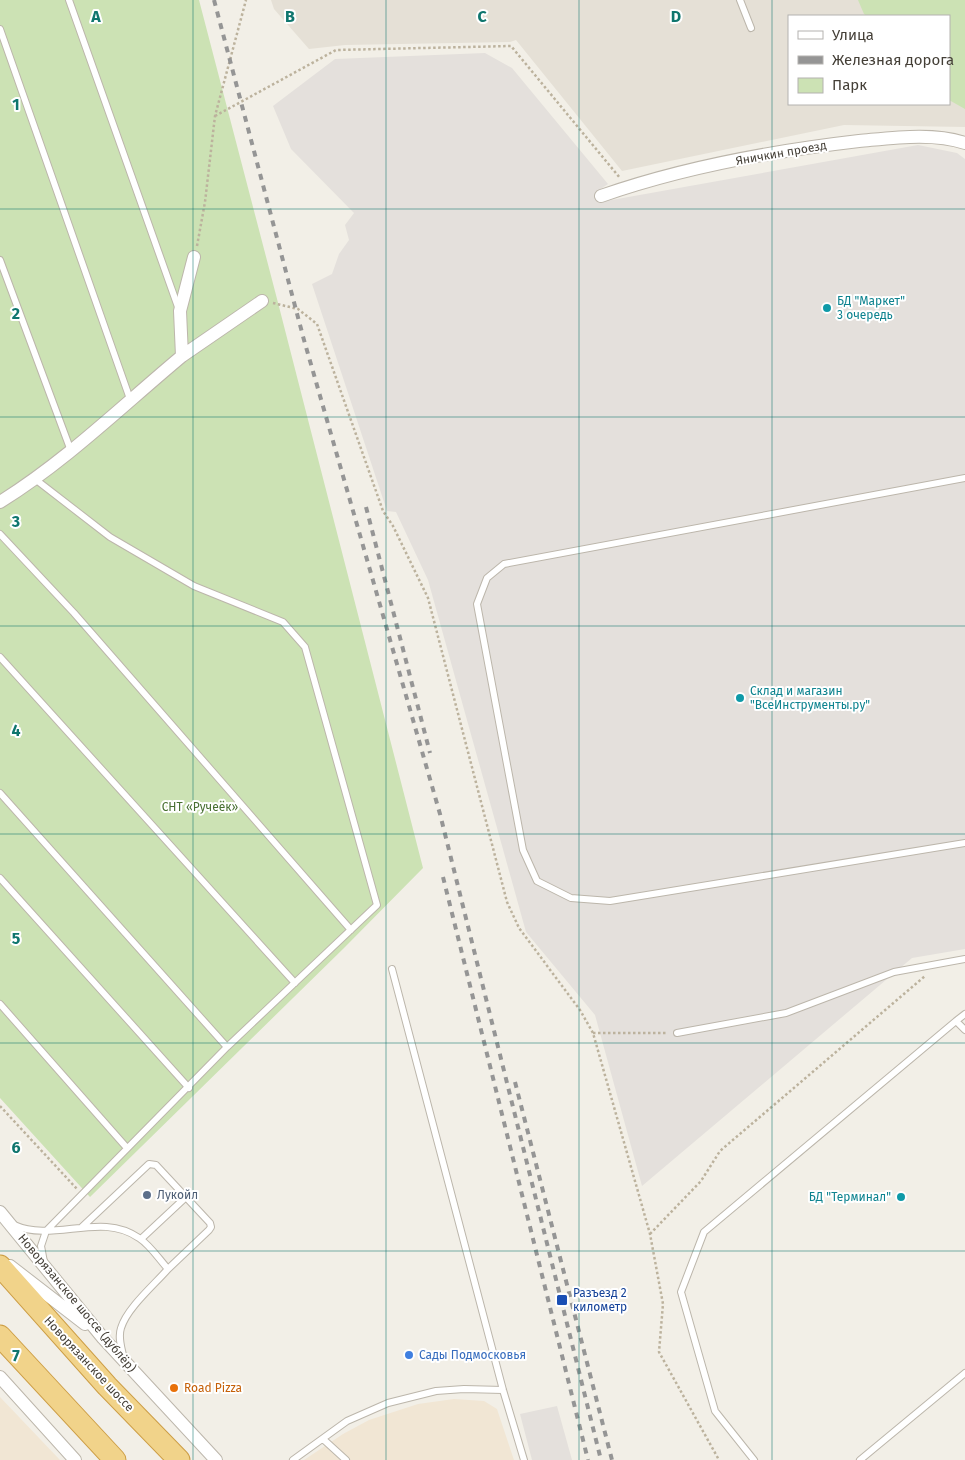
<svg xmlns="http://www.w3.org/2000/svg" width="965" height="1460" font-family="'Fira Sans',sans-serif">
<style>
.residential{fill:#e5e0d6;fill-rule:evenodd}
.commercial{fill:#f1e6d4}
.industrial{fill:#e4e0dc}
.green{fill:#cce2b4}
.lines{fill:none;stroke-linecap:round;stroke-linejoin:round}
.service-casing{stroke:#bcb6ab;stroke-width:8}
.minor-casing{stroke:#bcb6ab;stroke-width:14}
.trunk-casing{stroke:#cd9e46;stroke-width:23}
.path{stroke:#bcb29d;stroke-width:2.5;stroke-dasharray:2.5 2.5;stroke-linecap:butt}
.service{stroke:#fff;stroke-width:6}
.minor{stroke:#fff;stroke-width:12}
.trunk{stroke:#f1d38a;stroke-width:21}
.rail{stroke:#959595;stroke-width:4;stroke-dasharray:6 6;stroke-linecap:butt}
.grid{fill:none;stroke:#0f766e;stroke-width:1;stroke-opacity:0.55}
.culture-dot{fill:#0f9aa8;stroke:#fff;stroke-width:2}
.service-dot{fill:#5c6f8a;stroke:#fff;stroke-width:2}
.transit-dot{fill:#1a4fb4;stroke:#fff;stroke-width:2}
.shop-dot{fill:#3f7fe0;stroke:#fff;stroke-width:2}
.food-dot{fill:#e8710a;stroke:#fff;stroke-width:2}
.labels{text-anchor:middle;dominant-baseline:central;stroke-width:4;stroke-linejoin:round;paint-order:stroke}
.street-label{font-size:12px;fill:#443f37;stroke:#fff}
.culture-label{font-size:12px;fill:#0d838f;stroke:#fff;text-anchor:start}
.park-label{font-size:12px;fill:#476f30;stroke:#fff}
.service-label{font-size:12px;fill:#4e5e75;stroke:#fff;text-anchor:start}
.transit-label{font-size:12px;fill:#164399;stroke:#fff;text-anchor:start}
.shop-label{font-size:12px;fill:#366cbe;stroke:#fff;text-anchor:start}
.food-label{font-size:12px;fill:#c56008;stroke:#fff;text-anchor:start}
.grid-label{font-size:16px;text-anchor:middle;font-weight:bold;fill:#0f766e;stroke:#fff;stroke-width:4;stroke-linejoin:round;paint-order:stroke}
</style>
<rect width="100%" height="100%" fill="#f2efe7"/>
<path class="residential" d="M 271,0 L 965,0 L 965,127 L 844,125 L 622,171 L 516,40 L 510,42 L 345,45 L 309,49 L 274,9 ZM 789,16 L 949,16 L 949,104 L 789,104 Z"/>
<path class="commercial" d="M 0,1397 L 60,1460 L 0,1460 Z
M 454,1399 L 484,1401 L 497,1409 L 514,1460 L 304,1460 L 343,1434 L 369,1420 L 418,1404 Z"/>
<path class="industrial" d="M 485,53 L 512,68 L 608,184 L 599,190 L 606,201 L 918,145 L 957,153 L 965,159 L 965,949 L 912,958 L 642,1186 L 595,1015 L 526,932 L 428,580 L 396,512 L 387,511 L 312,284 L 332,274 L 339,254 L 349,240 L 345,225 L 354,213 L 291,149 L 273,106 L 335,59 Z
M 557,1406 L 572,1460 L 532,1460 L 520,1414 Z"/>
<path class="green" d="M 0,0 L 199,0 L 276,295 L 423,868 L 344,948 L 90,1197 L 0,1098 Z
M 858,0 L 965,0 L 965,109 L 949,100 L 949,16 L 867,16 L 864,14 Z"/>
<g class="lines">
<g class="service-casing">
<path id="service" d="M 69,0 L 178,307
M 740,0 L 751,28
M 0,29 L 130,399
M 0,260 L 71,451
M 965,478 L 504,564 L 487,578 L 477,604 L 523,850 L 537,881 L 571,898 L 610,901 L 965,843
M 35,479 L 110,537 L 194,586 L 283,622 L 305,647 L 377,905 L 227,1047 L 46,1231 L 41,1246 L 44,1262
M 0,534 L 74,613 L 351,930
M 0,657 L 295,983
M 0,793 L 227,1047
M 0,878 L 189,1088
M 392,969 L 503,1390 L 524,1460
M 0,1004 L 127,1148
M 965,1014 L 956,1021 L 965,1030
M 677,1033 L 786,1013 L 894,972 L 965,959
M 14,1225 C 54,1243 101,1211 139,1238 C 150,1245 159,1259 168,1269 C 154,1285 127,1308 121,1328 C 118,1337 121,1346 123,1355
M 82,1227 L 149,1164 L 156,1165 L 210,1223 L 211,1227 L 209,1230 L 168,1269
M 141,1239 L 186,1197
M 323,1439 L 346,1460
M 293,1460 L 347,1421 L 388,1403 L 436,1391 L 464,1389 L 503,1390
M 754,1460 L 715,1411 L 681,1292 L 704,1232 L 956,1021
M 860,1460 L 965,1373"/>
</g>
<g class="minor-casing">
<path id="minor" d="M 601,196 C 684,167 772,151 859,141 C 892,138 933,132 965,143
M 182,356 L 262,301
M 0,502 C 66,461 122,406 182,356 L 180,311 L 194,257
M 0,1212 L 103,1338 L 216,1460
M 10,1266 L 85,1324
M 0,1377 L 75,1460"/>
</g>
<g class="trunk-casing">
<path id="trunk" d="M 0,1266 L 107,1386 L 179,1460
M 0,1336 L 115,1460"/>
</g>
<path class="path" d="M 215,116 L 336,50 L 511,46 L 620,178
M 197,246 L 205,202 L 215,116 L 246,0
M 273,303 L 298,309 L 317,324 L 383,511 L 393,526 L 428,598 L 507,902 L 519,928 L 580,1010 L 593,1033 L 650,1234 L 663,1304 L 659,1352 L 719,1460
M 593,1033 L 668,1033
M 0,1106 L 77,1189
M 650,1234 L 701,1181 L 720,1151 L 925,976"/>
<use href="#service" class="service"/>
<use href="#minor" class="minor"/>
<use href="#trunk" class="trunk"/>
<path class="rail" d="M 214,0 L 304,340 L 440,814 L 601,1460
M 366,507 L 430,753
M 443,877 L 588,1460
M 515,1082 L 612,1460"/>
</g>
<path class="grid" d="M 193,0 L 193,1460M 386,0 L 386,1460M 579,0 L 579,1460M 772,0 L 772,1460M 0,209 L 965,209M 0,417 L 965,417M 0,626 L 965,626M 0,834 L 965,834M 0,1043 L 965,1043M 0,1251 L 965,1251"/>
<g class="culture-dot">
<circle cx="827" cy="308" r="5"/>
<circle cx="740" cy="698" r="5"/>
<circle cx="901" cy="1197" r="5"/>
</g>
<circle class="service-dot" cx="147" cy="1195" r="5"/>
<rect class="transit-dot" x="556" y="1294" width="12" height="12" rx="2.5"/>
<circle class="shop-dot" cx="409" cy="1355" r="5"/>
<circle class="food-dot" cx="174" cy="1388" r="5"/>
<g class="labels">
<g class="street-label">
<text transform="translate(781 153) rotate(-10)">Яничкин проезд</text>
<text transform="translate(77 1303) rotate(50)">Новорязанское шоссе (дублёр)</text>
<text transform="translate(89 1364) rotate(47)">Новорязанское шоссе</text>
</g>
<g class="culture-label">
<text x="837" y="301">БД "Маркет"<tspan x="837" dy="14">3 очередь</tspan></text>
<text x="750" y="691">Склад и магазин<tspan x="750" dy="14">"ВсеИнструменты.ру"</tspan></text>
<text x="891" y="1197" text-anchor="end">БД "Терминал"</text>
</g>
<g class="park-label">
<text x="200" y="807">СНТ «Ручеёк»</text>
</g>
<g class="service-label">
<text x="157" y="1195">Лукойл</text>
</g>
<g class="transit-label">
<text x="573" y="1293">Разъезд 2<tspan x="573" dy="14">километр</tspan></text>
</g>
<g class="shop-label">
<text x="419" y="1355">Сады Подмосковья</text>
</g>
<g class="food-label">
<text x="184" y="1388">Road Pizza</text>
</g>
</g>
<g class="grid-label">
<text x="96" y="22">A</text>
<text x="290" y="22">B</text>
<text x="482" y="22">C</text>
<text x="676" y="22">D</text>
<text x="16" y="110">1</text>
<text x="16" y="319">2</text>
<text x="16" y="527">3</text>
<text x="16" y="736">4</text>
<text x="16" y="944">5</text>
<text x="16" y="1153">6</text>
<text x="16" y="1361">7</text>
</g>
<rect x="788" y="15" width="162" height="90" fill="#ffffff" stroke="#b4b2af"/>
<rect x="798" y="31" width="25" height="8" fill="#ffffff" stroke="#b4b2af"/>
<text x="832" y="40" font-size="15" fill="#443f37">Улица</text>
<rect x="798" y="56" width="25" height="8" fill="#959595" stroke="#b4b2af"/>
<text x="832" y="65" font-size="15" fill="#443f37">Железная дорога</text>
<rect x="798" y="78" width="25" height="15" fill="#cce2b4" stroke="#b4b2af"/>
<text x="832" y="90" font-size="15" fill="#443f37">Парк</text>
</svg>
